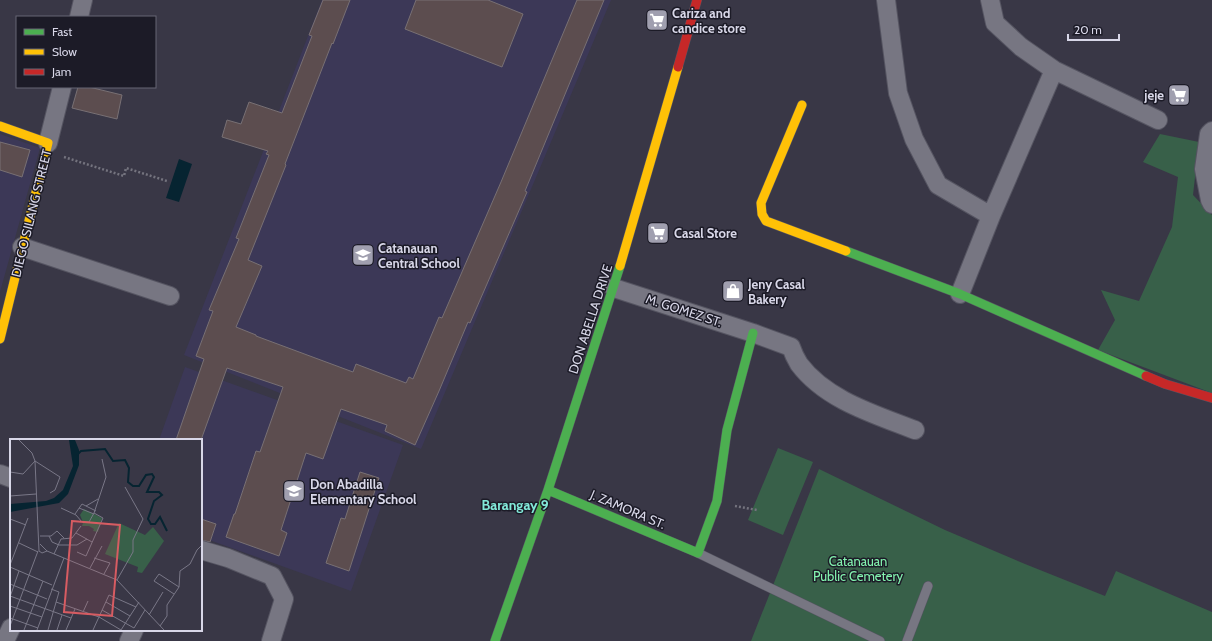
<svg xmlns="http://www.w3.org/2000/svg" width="1212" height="641" font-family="Cabin,sans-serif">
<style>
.built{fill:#3c3857}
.green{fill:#386049}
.water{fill:#062431}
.building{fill:#5c4d4f;stroke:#787074}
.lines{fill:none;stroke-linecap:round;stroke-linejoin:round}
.lane-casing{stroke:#555461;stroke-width:10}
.street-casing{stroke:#555461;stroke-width:20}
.fast-casing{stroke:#555461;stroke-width:10}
.slow-casing{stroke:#555461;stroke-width:10}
.jam-casing{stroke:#555461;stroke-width:10}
.path{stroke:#74737e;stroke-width:2.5;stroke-dasharray:2 2;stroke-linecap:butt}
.lane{stroke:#777682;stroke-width:9}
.street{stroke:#777682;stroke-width:18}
.fast{stroke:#4caf50;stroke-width:9}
.slow{stroke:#ffc107;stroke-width:9}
.jam{stroke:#c62828;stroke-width:9}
.labels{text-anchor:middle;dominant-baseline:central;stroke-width:3;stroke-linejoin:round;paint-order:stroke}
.poi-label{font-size:13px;font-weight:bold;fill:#d8d7e8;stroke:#1c1b27;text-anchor:start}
.street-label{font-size:13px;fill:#d8d7e8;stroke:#1c1b27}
.park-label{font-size:13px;fill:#83f3af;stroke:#1c1b27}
.neighbourhood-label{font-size:14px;font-weight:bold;fill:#82e9d9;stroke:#1c1b27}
.inset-river{fill:none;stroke:#062431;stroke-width:2}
.inset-road{fill:none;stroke:#797787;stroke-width:1}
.view{fill:#d75c62;fill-opacity:0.15;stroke:#d75c62;stroke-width:2}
.inset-edge{fill:none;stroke:#d8d7e8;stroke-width:2}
</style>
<rect width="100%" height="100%" fill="#393746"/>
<path class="built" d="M 322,0 L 611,0 L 421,449 L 184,355 Z
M 0,134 L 40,148 L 0,292 Z
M 185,367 L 403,445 L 351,591 L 201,537 L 201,440 L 159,440 Z"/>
<path class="green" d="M 1160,134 L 1199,142 L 1193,195 L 1212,215 L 1212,393 L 1098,350 L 1115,320 L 1101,290 L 1139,301 L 1172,227 L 1178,177 L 1143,162 Z
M 778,448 L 813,462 L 783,535 L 748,520 Z
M 819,469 L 945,530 L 1025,564 L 1105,596 L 1116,571 L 1212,612 L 1212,641 L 751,641 Z"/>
<path class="water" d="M 179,159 L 192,164 L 179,202 L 166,198 Z"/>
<path class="building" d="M 323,0 L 350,0 L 333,44 L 332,43 L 285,164 L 286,165 L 248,260 L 262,266 L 236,327 L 256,335 L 256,336 L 353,372 L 356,364 L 406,383 L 409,377 L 413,379 L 439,317 L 442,318 L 501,182 L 577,0 L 604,0 L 525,191 L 527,192 L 470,323 L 468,322 L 439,391 L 415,445 L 385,431 L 387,425 L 341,409 L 323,459 L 306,453 L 281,530 L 287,533 L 279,556 L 226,537 L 234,514 L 235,514 L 256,451 L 260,452 L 283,387 L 227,368 L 201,440 L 176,440 L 204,359 L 196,356 L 213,311 L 209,310 L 239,239 L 236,238 L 269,155 L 266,154 L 268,151 L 222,137 L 227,120 L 241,124 L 249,102 L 282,113 L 312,36 L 309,35 Z
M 416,0 L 488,0 L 523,14 L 502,67 L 405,29 Z
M 78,87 L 89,87 L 122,95 L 117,119 L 72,108 Z
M 0,142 L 30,150 L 22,177 L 0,170 Z
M 360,472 L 379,478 L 349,571 L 326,563 L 341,518 L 345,519 Z
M 201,519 L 216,524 L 210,542 L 201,540 Z"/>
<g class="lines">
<g class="lane-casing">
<path id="lane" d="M 698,553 L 880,641
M 907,641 L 928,586"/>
</g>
<g class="street-casing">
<path id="street" d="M 886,0 L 898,93 L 914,139 L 938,185 L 991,216
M 990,0 L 995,23 L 1021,47 L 1054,70 L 1158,120
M 79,17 L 83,0
M 1212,131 L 1209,134 L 1204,169 L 1210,200 L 1212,204
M 48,143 L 62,87
M 22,247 L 170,296
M 614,288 L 753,333 L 791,347 C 793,353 796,359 799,364 C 826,400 874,414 915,430
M 960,294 L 991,216 L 1054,70
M 0,474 L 11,478
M 201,550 L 228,558 L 272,576 L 284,599 L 271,641
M 5,641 L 11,628
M 129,641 L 134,630"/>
</g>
<g class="fast-casing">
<path id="fast" d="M 846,251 L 960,294 L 1146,376
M 548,490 L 698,553 L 717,501 L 727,430 L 753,333
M 495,641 L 548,490 L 620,266"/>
</g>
<g class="slow-casing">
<path id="slow" d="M 802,105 L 761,203 L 762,214 L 766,221 L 846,251
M 0,126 L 48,143 L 0,339
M 620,266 L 678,67"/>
</g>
<g class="jam-casing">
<path id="jam" d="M 678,67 L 697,0
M 1146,376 L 1165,384 L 1212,398"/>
</g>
<path class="path" d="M 64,157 L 124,176 L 126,168 L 167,181
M 735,506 L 757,510"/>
<use href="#lane" class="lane"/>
<use href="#street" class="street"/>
<use href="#fast" class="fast"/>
<use href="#slow" class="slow"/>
<use href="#jam" class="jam"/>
</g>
<defs>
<g id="supermarket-square" transform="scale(1.15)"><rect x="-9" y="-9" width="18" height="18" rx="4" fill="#a09faf" stroke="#1c1b27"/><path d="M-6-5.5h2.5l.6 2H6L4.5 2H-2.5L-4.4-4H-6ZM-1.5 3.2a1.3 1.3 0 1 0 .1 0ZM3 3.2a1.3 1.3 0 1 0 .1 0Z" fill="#fff"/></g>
<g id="school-square" transform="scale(1.15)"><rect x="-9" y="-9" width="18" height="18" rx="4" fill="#a09faf" stroke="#1c1b27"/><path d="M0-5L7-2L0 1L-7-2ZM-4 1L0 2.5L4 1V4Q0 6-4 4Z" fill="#fff"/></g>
<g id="shop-square" transform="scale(1.15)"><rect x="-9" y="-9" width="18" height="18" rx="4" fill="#a09faf" stroke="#1c1b27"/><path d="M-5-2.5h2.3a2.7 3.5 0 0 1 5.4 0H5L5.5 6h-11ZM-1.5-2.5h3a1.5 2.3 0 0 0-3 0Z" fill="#fff"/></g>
</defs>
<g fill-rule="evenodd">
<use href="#supermarket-square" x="657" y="20"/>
<use href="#supermarket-square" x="1179" y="95"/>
<use href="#supermarket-square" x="658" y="233"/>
<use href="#school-square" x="363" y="255"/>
<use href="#shop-square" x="733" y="291"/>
<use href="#school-square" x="294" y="491"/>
</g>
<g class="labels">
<g class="poi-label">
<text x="672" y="13">Cariza and<tspan x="672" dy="15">candice store</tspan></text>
<text x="1164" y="95" text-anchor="end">jeje</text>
<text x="674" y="233">Casal Store</text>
<text x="378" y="248">Catanauan<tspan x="378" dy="15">Central School</tspan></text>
<text x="748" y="284">Jeny Casal<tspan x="748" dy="15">Bakery</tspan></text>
<text x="310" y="484">Don Abadilla<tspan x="310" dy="15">Elementary School</tspan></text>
</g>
<g class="street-label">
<text transform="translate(31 213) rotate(-76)">DIEGO SILANG STREET</text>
<text transform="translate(684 310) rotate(18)">M. GOMEZ ST.</text>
<text transform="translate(590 319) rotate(-72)">DON ABELLA DRIVE</text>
<text transform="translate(628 509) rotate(23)">J. ZAMORA ST.</text>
</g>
<g class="park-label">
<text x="858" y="561">Catanauan<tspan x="858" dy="15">Public Cemetery</tspan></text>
</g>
<g class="neighbourhood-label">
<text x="515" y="505">Barangay 9</text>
</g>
</g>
<g transform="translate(10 439)">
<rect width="192" height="192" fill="#393746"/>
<path d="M 74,70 L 92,79 L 88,93 L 83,92 L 84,90 L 79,87 L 72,87 L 73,84 L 78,83 L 73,83 L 70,76 ZM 109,84 L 135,96 L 143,88 L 154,102 L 132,134 L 127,133 L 128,128 L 95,115 Z" fill="#386049"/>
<path d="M 59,1 L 65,1 L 69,11 L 69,26 L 58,55 L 49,64 L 0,73 L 0,65 L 36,62 L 44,59 L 53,51 L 63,27 Z" fill="#062431"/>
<path class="inset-river" d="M 67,16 L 71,12 L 95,10 L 103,22 L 115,21 L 119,29 L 118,43 L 123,47 L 129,47 L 136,36 L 142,35 L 144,38 L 137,53 L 149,53 L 152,56 L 144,62 L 138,80 L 141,85 L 145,85 L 150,78 L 157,92"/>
<path class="inset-road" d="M 9,1 L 22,14 L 25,22 L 29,112 L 32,114 L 37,112M 0,33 L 13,35 L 25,22 L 50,38 L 45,51 L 40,54M 0,57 L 26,55M 76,67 L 88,60M 51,69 L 66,76 L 72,83 L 79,83 L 84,74 L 93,79 L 76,117 L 67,113M 69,69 L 84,75M 84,74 L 96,38 L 92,20M 65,75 L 72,65 L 86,72M 0,80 L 16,86M 66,94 L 82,103M 30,97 L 41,97 L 47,92 L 54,99M 39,97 L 42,103 L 49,106 L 67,106 L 77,100M 9,104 L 28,113M 30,105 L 37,112 L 107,141 L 154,191M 44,115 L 51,100 L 62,99 L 71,87M 84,119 L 100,124 L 94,135M 0,126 L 18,79M 0,128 L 42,146M 80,129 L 92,107M 107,141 L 123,113 L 123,101 L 133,80 L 115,48M 0,145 L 37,160M 164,155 L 144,142 L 149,135 L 169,148M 0,157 L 61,179M 0,158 L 9,132M 46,163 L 89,178 L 111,191 L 129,163M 96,163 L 120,177M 0,167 L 32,178M 92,171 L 124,189 L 135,171M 73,173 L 78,162M 139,176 L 153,153M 0,179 L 28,189M 0,187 L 28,112M 150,187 L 157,177 L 157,166 L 169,148 L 170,132 L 180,125 L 187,111 L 192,106M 14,191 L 33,142M 27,191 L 54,119M 38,191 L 49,153 L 41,150M 47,191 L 52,176M 56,191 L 65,170M 83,191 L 99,156 L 126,168"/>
<path class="view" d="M 62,82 L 110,86 L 102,177 L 54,173 Z"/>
<rect width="192" height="192" class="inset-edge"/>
</g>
<rect x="16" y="16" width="140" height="72" fill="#1c1b27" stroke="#676674"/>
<rect x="24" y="29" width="20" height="6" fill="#4caf50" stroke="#676674"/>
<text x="52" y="36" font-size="12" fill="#d8d7e8">Fast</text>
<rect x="24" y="49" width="20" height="6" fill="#ffc107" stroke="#676674"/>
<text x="52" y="56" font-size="12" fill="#d8d7e8">Slow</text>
<rect x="24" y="69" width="20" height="6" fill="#c62828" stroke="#676674"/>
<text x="52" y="76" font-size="12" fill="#d8d7e8">Jam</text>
<path d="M1068 34v6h51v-6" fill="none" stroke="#d8d7e8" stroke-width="2"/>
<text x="1074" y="34" font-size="12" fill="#d8d7e8" stroke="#1c1b27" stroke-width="3" paint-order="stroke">20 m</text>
</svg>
